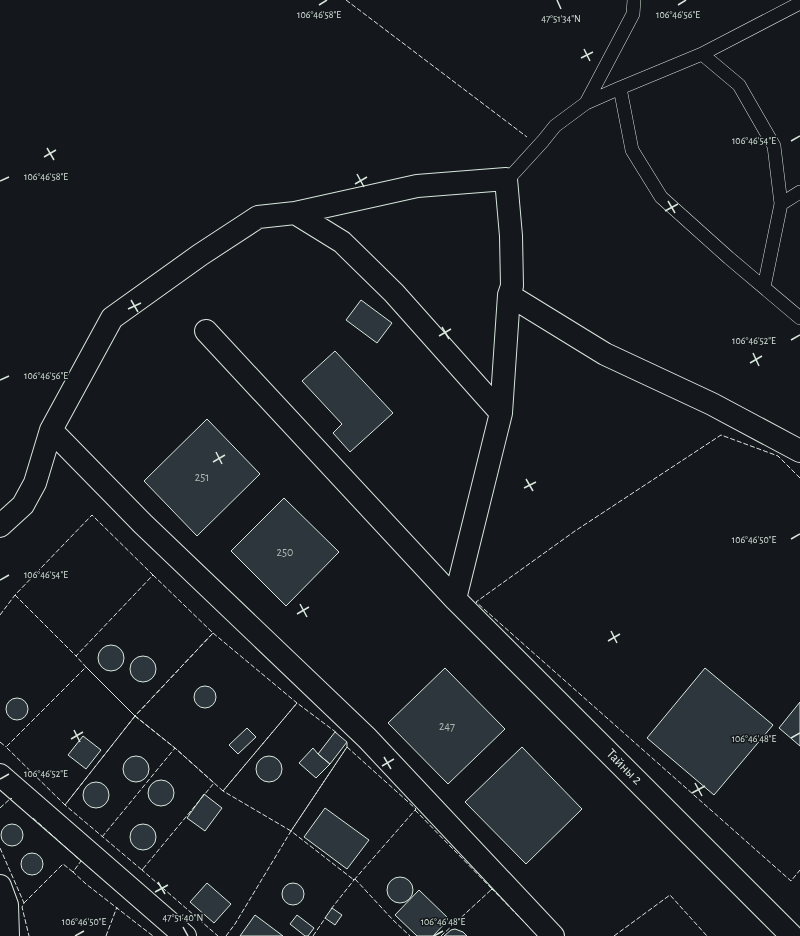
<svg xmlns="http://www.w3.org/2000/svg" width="800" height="936" font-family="'Alegreya Sans',sans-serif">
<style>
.building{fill:#2c363c;stroke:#d8e6dc}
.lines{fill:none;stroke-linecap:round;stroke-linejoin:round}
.lane-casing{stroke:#d8e6dc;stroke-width:14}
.street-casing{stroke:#d8e6dc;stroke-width:24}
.lane{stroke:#14181c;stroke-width:13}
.street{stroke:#14181c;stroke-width:22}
.fence{stroke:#d8e6dc;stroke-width:1;stroke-dasharray:5 2;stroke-linecap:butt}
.ticks{fill:none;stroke:#d8e6dc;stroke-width:1.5}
.labels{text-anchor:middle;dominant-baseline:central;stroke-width:3;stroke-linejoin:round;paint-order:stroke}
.number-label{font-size:12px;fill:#adbab4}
.street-label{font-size:14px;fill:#d8e6dc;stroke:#14181c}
.ticks-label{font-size:10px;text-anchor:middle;fill:#d8e6dc;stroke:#14181c;stroke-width:3;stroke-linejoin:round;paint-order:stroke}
</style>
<rect width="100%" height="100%" fill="#14181c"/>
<path class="building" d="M 361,300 L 392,323 L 377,343 L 346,320 Z
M 335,351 L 393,413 L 350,452 L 333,433 L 342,424 L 302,381 Z
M 207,419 L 260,474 L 197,536 L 144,481 Z
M 284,498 L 339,552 L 286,606 L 231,551 Z
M98 658a13 13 0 1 1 26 0a13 13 0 1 1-26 0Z
M130 669a13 13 0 1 1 26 0a13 13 0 1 1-26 0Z
M 445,668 L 505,729 L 448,784 L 388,723 Z
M 705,668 L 773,725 L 714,795 L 647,738 Z
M194 697a11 11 0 1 1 22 0a11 11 0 1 1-22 0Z
M6 709a11 11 0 1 1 22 0a11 11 0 1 1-22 0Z
M 800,702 L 800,746 L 779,728 Z
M 247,728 L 256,737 L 238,754 L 229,745 Z
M 335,732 L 347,742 L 330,764 L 318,754 Z
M 83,736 L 101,750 L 86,769 L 68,755 Z
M 522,747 L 582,809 L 526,864 L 465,802 Z
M 313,748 L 318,754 L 330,764 L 316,778 L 299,763 Z
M256 769a13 13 0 1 1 26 0a13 13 0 1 1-26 0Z
M123 769a13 13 0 1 1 26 0a13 13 0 1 1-26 0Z
M148 793a13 13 0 1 1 26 0a13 13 0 1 1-26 0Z
M83 795a13 13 0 1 1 26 0a13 13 0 1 1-26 0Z
M 204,794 L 222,808 L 205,831 L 187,818 Z
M 325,808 L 369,840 L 347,869 L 304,837 Z
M130 837a13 13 0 1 1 26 0a13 13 0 1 1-26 0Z
M1 835a11 11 0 1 1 22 0a11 11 0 1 1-22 0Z
M21 864a11 11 0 1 1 22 0a11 11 0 1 1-22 0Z
M387 890a13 13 0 1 1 26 0a13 13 0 1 1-26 0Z
M282 894a11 11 0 1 1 22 0a11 11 0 1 1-22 0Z
M 207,883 L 231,904 L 214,923 L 190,902 Z
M 419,890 L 449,919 L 433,936 L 417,936 L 395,915 Z
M 332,908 L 342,915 L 335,925 L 325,918 Z
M 255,915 L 283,936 L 240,936 Z
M 297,915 L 314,928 L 308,936 L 305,936 L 290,924 Z
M 455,929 L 463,932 L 467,936 L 444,936 L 451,930 Z"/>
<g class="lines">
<g class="lane-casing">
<path id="lane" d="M 702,54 L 739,85 L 774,146 L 781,204 L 764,287
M 620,88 L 632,150 L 661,197 L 729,258 L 800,318
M 586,103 L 620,88 L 702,54 L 800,3
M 506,179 L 511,176 L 543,141 L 555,126 L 586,103 L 633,14 L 634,0
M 781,204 L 800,192"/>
</g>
<g class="street-casing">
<path id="street" d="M 295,213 L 342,242 L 394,293 L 501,413
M 509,295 L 605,354 L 712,404 L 800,451
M 206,331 L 455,599 L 792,936
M 51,430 L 143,524 L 367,738 L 553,936
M 0,526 L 23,505 L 35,483 L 51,430 L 112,318 L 200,255 L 258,217 L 295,213 L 417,186 L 506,179 L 511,236 L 512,286 L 509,295 L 501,413 L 455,599
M 0,775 L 185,936
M 0,886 L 7,905 L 8,936"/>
</g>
<use href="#lane" class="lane"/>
<use href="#street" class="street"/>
<path class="fence" d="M 346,0 L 527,137
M 800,478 L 778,456 L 721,435 L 575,531 L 476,602 L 791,881 L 800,870
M 153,575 L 213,633 L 135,716 L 86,667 L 76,656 Z
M 15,595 L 76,656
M 0,615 L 15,595 L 92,515 L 153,575
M 213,633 L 297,703 L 223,791 L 175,748 L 135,716 Z
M 86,667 L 135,716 L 65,805 L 6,747 Z
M 135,716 L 175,748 L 214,783 L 142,870 L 65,805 Z
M 0,742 L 6,747
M 347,747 L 416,809 L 354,880 L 291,831 Z
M 0,808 L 11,798 L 12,799
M 415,810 L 492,889 L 441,936
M 33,818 L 81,861 L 73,872 L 86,884 L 153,936
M 291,831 L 223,791 L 297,703 L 337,733
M 102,837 L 175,748
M 0,848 L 24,903 L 22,907 L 29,936
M 143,869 L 142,870 L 218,936
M 355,879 L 393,920 L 410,936
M 491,890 L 492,889 L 528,926
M 24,903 L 63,864 L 73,872
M 331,909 L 354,880 L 353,879
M 106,936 L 117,907
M 226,936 L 235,924 L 291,831 L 347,747 L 347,742 L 346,741
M 313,936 L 326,917
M 614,936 L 670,895 L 707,936"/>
</g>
<path class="ticks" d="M 557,0 L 561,9M 319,5 L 327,0M 678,5 L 686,0M 584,49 L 590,61M 581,58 L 593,52M 791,141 L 800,136M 47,148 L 54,160M 44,157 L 56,150M 357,174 L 364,187M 0,181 L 9,177M 355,184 L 367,177M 668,201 L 675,213M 665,211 L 678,204M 131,300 L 138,312M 128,309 L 141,303M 442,327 L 449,339M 439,336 L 451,329M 791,340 L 800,335M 753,353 L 759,366M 750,363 L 762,356M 0,380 L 9,376M 216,452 L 222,464M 213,462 L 225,455M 526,479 L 533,491M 524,488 L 536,482M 791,539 L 800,534M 0,580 L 9,575M 300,604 L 307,617M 297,614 L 309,607M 611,631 L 617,643M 608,641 L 620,634M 74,730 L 80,742M 791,738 L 800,733M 71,739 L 83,732M 384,757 L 391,769M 382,766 L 394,759M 0,779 L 9,774M 695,783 L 702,796M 692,793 L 705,786M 158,882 L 165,894M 155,892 L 168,885M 183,927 L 188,936M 75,936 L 84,931M 434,936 L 443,931"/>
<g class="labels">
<g class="number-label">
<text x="202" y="477">251</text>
<text x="285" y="552">250</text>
<text x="447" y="726">247</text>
</g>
<g class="street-label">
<text transform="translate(624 767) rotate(45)">Тайны 2</text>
</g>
</g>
<g class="ticks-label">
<text x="319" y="18">106°46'58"E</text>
<text x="678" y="18">106°46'56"E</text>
<text x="561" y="22">47°51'34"N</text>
<text x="754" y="144">106°46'54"E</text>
<text x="46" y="180">106°46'58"E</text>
<text x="754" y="344">106°46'52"E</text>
<text x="46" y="379">106°46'56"E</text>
<text x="754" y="543">106°46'50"E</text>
<text x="46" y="578">106°46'54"E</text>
<text x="754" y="742">106°46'48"E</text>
<text x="46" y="777">106°46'52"E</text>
<text x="183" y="921">47°51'40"N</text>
<text x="84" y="925">106°46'50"E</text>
<text x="443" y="925">106°46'48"E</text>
</g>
</svg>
